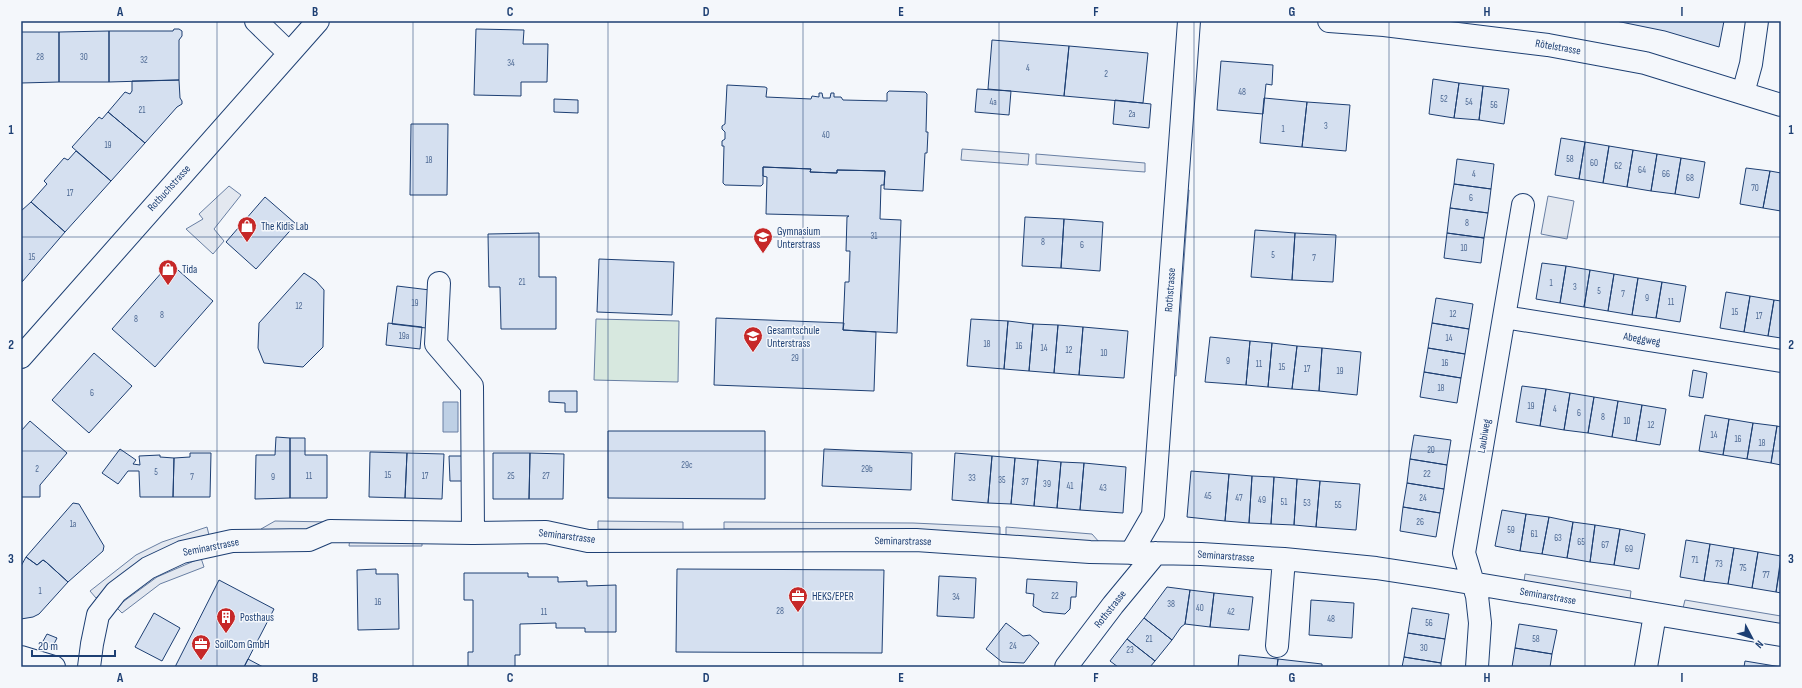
<svg xmlns="http://www.w3.org/2000/svg" width="1802" height="688" font-family="'Sofia Sans Condensed',sans-serif">
<style>
.green{fill:#d7e8df;stroke:#687fa3}
.parking{fill:#e3e8f0;stroke:#687fa3}
.water{fill:#bed0e5;stroke:#687fa3}
.building{fill:#d5e0f0;stroke:#1d3f73}
.lines{fill:none;stroke-linecap:round;stroke-linejoin:round}
.minor-casing{stroke:#1d3f73;stroke-width:24}
.minor{stroke:#f4f7fb;stroke-width:22}
.grid{fill:none;stroke:#1d3f73;stroke-width:1;stroke-opacity:0.55}
.labels{text-anchor:middle;dominant-baseline:central;stroke-width:3;stroke-linejoin:round;paint-order:stroke}
.number-label{font-size:9px;fill:#4b6792}
.street-label{font-size:11px;fill:#1d3f73;stroke:#f4f7fb}
.poi-label{font-size:11px;fill:#1d3f73;stroke:#f4f7fb;text-anchor:start}
.neatline{fill:none;stroke:#1d3f73;stroke-width:1.5}
.grid-label{font-size:13px;text-anchor:middle;font-weight:bold;fill:#1d3f73}
</style>
<rect width="100%" height="100%" fill="#f4f7fb"/>
<path class="green" d="M 596,319 L 679,321 L 678,382 L 594,380 Z"/>
<path class="parking" d="M 962,149 L 1029,154 L 1028,165 L 961,160 Z
M 1036,154 L 1145,163 L 1145,172 L 1036,164 Z
M 229,186 L 241,195 L 214,229 L 224,241 L 213,254 L 186,229 L 203,219 L 199,214 Z
M 1181,189 L 1189,190 L 1176,376 L 1168,375 Z
M 1548,196 L 1574,201 L 1567,239 L 1541,234 Z
M 275,521 L 332,522 L 306,537 L 267,537 L 261,529 Z
M 598,521 L 683,522 L 683,530 L 598,529 Z
M 724,522 L 913,523 L 1000,527 L 1000,535 L 910,530 L 724,529 Z
M 207,527 L 209,535 L 118,578 L 96,598 L 90,591 L 136,555 L 162,542 Z
M 1006,527 L 1092,534 L 1100,543 L 1006,535 Z
M 350,537 L 422,538 L 422,546 L 349,546 Z
M 201,558 L 204,567 L 160,584 L 122,613 L 116,607 L 157,577 Z
M 1525,574 L 1631,591 L 1630,599 L 1524,582 Z
M 1685,600 L 1781,616 L 1781,624 L 1683,608 Z"/>
<path class="water" d="M 443,402 L 458,402 L 458,432 L 443,432 Z"/>
<path class="building" d="M 1616,21 L 1724,21 L 1719,47 L 1665,31 Z
M 174,29 L 179,29 L 182,31 L 182,36 L 179,40 L 179,80 L 109,82 L 109,31 L 173,31 Z
M 476,29 L 524,30 L 523,44 L 548,44 L 547,82 L 521,82 L 521,96 L 474,95 Z
M 109,31 L 109,82 L 59,82 L 59,32 Z
M 21,32 L 59,32 L 59,82 L 21,83 Z
M 992,40 L 1069,46 L 1064,96 L 988,89 Z
M 1069,46 L 1148,53 L 1143,103 L 1064,96 Z
M 1221,61 L 1273,65 L 1272,85 L 1266,84 L 1263,114 L 1217,110 Z
M 1433,79 L 1459,83 L 1454,118 L 1429,114 Z
M 179,80 L 180,98 L 182,101 L 182,104 L 177,107 L 145,143 L 108,112 L 125,92 L 130,94 L 132,91 L 132,81 Z
M 1459,83 L 1483,86 L 1479,120 L 1454,118 Z
M 727,85 L 765,87 L 767,88 L 766,97 L 811,99 L 812,96 L 819,97 L 819,93 L 822,93 L 823,98 L 830,98 L 831,93 L 834,93 L 834,97 L 841,97 L 843,100 L 887,101 L 887,93 L 889,91 L 925,92 L 927,94 L 926,132 L 928,132 L 927,153 L 925,153 L 923,191 L 884,189 L 885,171 L 837,170 L 837,173 L 810,172 L 811,169 L 763,167 L 763,184 L 761,186 L 725,185 L 723,183 L 724,146 L 722,146 L 722,141 L 725,139 L 725,132 L 722,129 L 722,126 L 725,124 Z
M 1483,86 L 1509,89 L 1504,124 L 1479,120 Z
M 977,89 L 1011,91 L 1009,115 L 975,112 Z
M 1264,98 L 1307,102 L 1302,147 L 1260,143 Z
M 554,99 L 578,100 L 578,113 L 554,112 Z
M 1115,100 L 1151,104 L 1149,128 L 1113,124 Z
M 1307,102 L 1350,105 L 1346,151 L 1302,147 Z
M 108,112 L 145,143 L 111,181 L 72,147 L 99,117 L 102,119 Z
M 411,124 L 448,124 L 447,195 L 410,195 Z
M 1561,138 L 1585,142 L 1579,179 L 1555,175 Z
M 1585,142 L 1609,146 L 1603,183 L 1579,179 Z
M 1609,146 L 1633,150 L 1627,187 L 1603,183 Z
M 1633,150 L 1657,154 L 1651,191 L 1627,187 Z
M 76,151 L 111,181 L 65,232 L 31,202 L 47,184 L 44,181 L 64,158 L 68,160 Z
M 1657,154 L 1681,158 L 1675,194 L 1651,191 Z
M 1681,158 L 1705,162 L 1699,198 L 1675,194 Z
M 1457,159 L 1494,164 L 1491,189 L 1454,184 Z
M 763,167 L 811,169 L 810,172 L 837,173 L 837,170 L 885,171 L 884,185 L 881,185 L 880,219 L 901,220 L 897,333 L 843,330 L 845,282 L 849,282 L 850,251 L 846,251 L 847,217 L 849,216 L 766,214 L 767,177 L 763,176 Z
M 1746,168 L 1770,171 L 1763,208 L 1740,204 Z
M 1770,171 L 1781,173 L 1781,211 L 1763,208 Z
M 1454,184 L 1491,189 L 1488,213 L 1450,208 Z
M 265,197 L 296,224 L 256,269 L 226,242 Z
M 31,202 L 65,232 L 22,282 L 21,211 Z
M 1450,208 L 1488,213 L 1484,238 L 1447,233 Z
M 1025,217 L 1064,219 L 1061,268 L 1022,266 Z
M 1064,219 L 1103,222 L 1100,271 L 1061,268 Z
M 1255,230 L 1295,233 L 1292,280 L 1251,277 Z
M 539,233 L 539,277 L 556,277 L 556,329 L 501,329 L 500,287 L 489,287 L 488,234 Z
M 1295,233 L 1336,235 L 1333,282 L 1292,280 Z
M 1447,233 L 1484,238 L 1481,263 L 1444,258 Z
M 599,259 L 674,262 L 672,315 L 597,312 Z
M 170,263 L 213,301 L 155,367 L 112,329 Z
M 1542,263 L 1566,266 L 1560,303 L 1536,299 Z
M 1566,266 L 1590,270 L 1584,307 L 1560,303 Z
M 1590,270 L 1614,274 L 1608,311 L 1584,307 Z
M 304,273 L 316,281 L 324,290 L 323,347 L 303,367 L 264,363 L 258,348 L 259,323 Z
M 1614,274 L 1638,278 L 1632,315 L 1608,311 Z
M 1638,278 L 1662,282 L 1656,318 L 1632,315 Z
M 1662,282 L 1686,286 L 1680,322 L 1656,318 Z
M 397,286 L 430,290 L 426,328 L 392,324 Z
M 1726,292 L 1750,296 L 1744,332 L 1720,328 Z
M 1750,296 L 1774,300 L 1768,336 L 1744,332 Z
M 1436,298 L 1473,304 L 1469,329 L 1432,323 Z
M 1774,300 L 1781,301 L 1781,338 L 1768,336 Z
M 716,318 L 844,323 L 843,330 L 876,332 L 874,391 L 714,385 Z
M 971,319 L 1008,321 L 1004,369 L 967,366 Z
M 1008,321 L 1033,324 L 1029,371 L 1004,369 Z
M 388,323 L 422,327 L 420,349 L 386,345 Z
M 1432,323 L 1469,329 L 1465,354 L 1428,348 Z
M 1033,324 L 1058,325 L 1054,373 L 1029,371 Z
M 1058,325 L 1083,327 L 1079,375 L 1054,373 Z
M 1083,327 L 1128,331 L 1124,378 L 1079,375 Z
M 1210,337 L 1250,341 L 1246,385 L 1205,382 Z
M 1250,341 L 1272,343 L 1268,387 L 1246,385 Z
M 1272,343 L 1297,346 L 1292,389 L 1268,387 Z
M 1297,346 L 1322,348 L 1319,391 L 1292,389 Z
M 1322,348 L 1361,352 L 1357,395 L 1319,391 Z
M 1428,348 L 1465,354 L 1461,378 L 1424,372 Z
M 94,353 L 132,386 L 89,433 L 52,400 Z
M 1693,370 L 1707,373 L 1703,398 L 1689,396 Z
M 1424,372 L 1461,378 L 1457,403 L 1420,397 Z
M 1522,386 L 1546,389 L 1540,426 L 1516,422 Z
M 1546,389 L 1570,393 L 1564,430 L 1540,426 Z
M 549,391 L 577,391 L 577,412 L 565,412 L 565,403 L 549,402 Z
M 1570,393 L 1594,397 L 1588,433 L 1564,430 Z
M 1594,397 L 1618,401 L 1612,437 L 1588,433 Z
M 1618,401 L 1642,405 L 1636,441 L 1612,437 Z
M 1642,405 L 1666,409 L 1660,445 L 1636,441 Z
M 1705,415 L 1729,419 L 1723,455 L 1699,451 Z
M 1729,419 L 1753,423 L 1747,459 L 1723,455 Z
M 30,421 L 67,453 L 40,485 L 40,497 L 21,497 L 21,431 Z
M 1753,423 L 1777,426 L 1771,463 L 1747,459 Z
M 1777,426 L 1781,427 L 1781,465 L 1771,463 Z
M 608,431 L 765,431 L 765,499 L 608,498 Z
M 1414,435 L 1451,440 L 1447,465 L 1410,459 Z
M 276,437 L 290,438 L 290,498 L 255,499 L 256,455 L 275,455 Z
M 290,438 L 305,438 L 305,455 L 327,455 L 327,498 L 290,498 Z
M 120,449 L 136,460 L 133,464 L 140,465 L 139,456 L 160,455 L 160,457 L 174,458 L 173,497 L 140,497 L 139,471 L 128,471 L 118,484 L 102,473 Z
M 824,449 L 912,453 L 911,490 L 822,486 Z
M 370,452 L 407,453 L 405,498 L 369,497 Z
M 190,453 L 211,453 L 210,497 L 173,497 L 174,458 L 190,457 Z
M 407,453 L 444,454 L 442,499 L 405,498 Z
M 493,453 L 530,453 L 529,499 L 493,499 Z
M 530,453 L 564,454 L 563,499 L 529,499 Z
M 955,453 L 992,456 L 988,503 L 952,500 Z
M 449,456 L 464,456 L 464,481 L 450,481 Z
M 992,456 L 1015,458 L 1011,504 L 988,503 Z
M 1015,458 L 1038,460 L 1034,506 L 1011,504 Z
M 1410,459 L 1447,465 L 1444,489 L 1407,483 Z
M 1038,460 L 1061,462 L 1057,508 L 1034,506 Z
M 1061,462 L 1084,463 L 1080,510 L 1057,508 Z
M 1084,463 L 1126,467 L 1123,513 L 1080,510 Z
M 1191,471 L 1229,474 L 1225,521 L 1187,517 Z
M 1229,474 L 1252,476 L 1249,523 L 1225,521 Z
M 1252,476 L 1274,477 L 1271,524 L 1249,523 Z
M 1274,477 L 1297,479 L 1294,525 L 1271,524 Z
M 1297,479 L 1320,481 L 1316,527 L 1294,525 Z
M 1320,481 L 1360,484 L 1356,530 L 1316,527 Z
M 1407,483 L 1444,489 L 1440,513 L 1403,507 Z
M 73,503 L 79,504 L 104,546 L 103,551 L 68,582 L 46,562 L 43,560 L 37,565 L 26,557 Z
M 1403,507 L 1440,513 L 1436,537 L 1400,531 Z
M 1502,510 L 1526,514 L 1520,551 L 1495,546 Z
M 1526,514 L 1549,517 L 1542,554 L 1520,551 Z
M 1549,517 L 1573,522 L 1567,558 L 1542,554 Z
M 1573,522 L 1595,525 L 1590,562 L 1567,558 Z
M 1595,525 L 1620,529 L 1614,565 L 1590,562 Z
M 1620,529 L 1645,534 L 1639,569 L 1614,565 Z
M 1686,540 L 1710,544 L 1704,581 L 1680,577 Z
M 1710,544 L 1734,548 L 1728,584 L 1704,581 Z
M 1734,548 L 1758,552 L 1752,588 L 1728,584 Z
M 1758,552 L 1781,556 L 1776,592 L 1752,588 Z
M 26,557 L 37,565 L 43,560 L 46,562 L 68,582 L 39,614 L 33,617 L 21,619 L 21,566 Z
M 1781,562 L 1781,593 L 1776,592 Z
M 376,569 L 376,574 L 398,574 L 399,629 L 358,630 L 357,570 Z
M 677,569 L 884,570 L 882,653 L 676,652 Z
M 464,573 L 528,573 L 528,577 L 558,577 L 558,582 L 587,581 L 587,586 L 616,585 L 616,632 L 585,632 L 585,628 L 556,628 L 556,623 L 520,624 L 520,655 L 515,655 L 515,667 L 468,667 L 468,652 L 473,652 L 473,600 L 464,600 Z
M 939,576 L 976,578 L 974,618 L 937,616 Z
M 1027,579 L 1077,582 L 1076,597 L 1071,597 L 1070,609 L 1065,614 L 1043,612 L 1033,606 L 1034,594 L 1026,593 Z
M 219,580 L 274,609 L 244,667 L 175,667 Z
M 1167,587 L 1190,590 L 1185,624 L 1181,627 L 1172,640 L 1144,618 Z
M 1190,590 L 1214,593 L 1210,627 L 1185,624 Z
M 1214,593 L 1253,597 L 1249,630 L 1210,627 Z
M 1311,600 L 1354,603 L 1352,638 L 1309,635 Z
M 1412,608 L 1449,614 L 1445,639 L 1408,633 Z
M 154,613 L 180,628 L 162,661 L 135,647 Z
M 1144,618 L 1172,640 L 1155,661 L 1127,639 Z
M 1006,623 L 1023,636 L 1030,635 L 1039,643 L 1024,663 L 1002,662 L 986,649 Z
M 1519,624 L 1557,630 L 1552,654 L 1515,648 Z
M 1408,633 L 1445,639 L 1441,663 L 1404,657 Z
M 47,634 L 57,638 L 52,648 L 42,643 Z
M 1127,639 L 1155,661 L 1150,667 L 1118,667 L 1110,661 Z
M 1515,648 L 1552,654 L 1550,667 L 1512,667 Z
M 1239,655 L 1278,659 L 1277,667 L 1238,667 Z
M 1404,657 L 1441,663 L 1441,667 L 1402,667 Z
M 248,659 L 263,667 L 244,667 Z
M 1278,659 L 1322,664 L 1322,667 L 1277,667 Z
M 1745,661 L 1781,667 L 1744,667 Z"/>
<g class="lines">
<g class="minor-casing">
<path id="minor" d="M 256,21 L 289,53
M 1329,21 L 1384,25 L 1548,45 L 1645,63 L 1781,105
M 1743,93 L 1751,64 L 1757,21
M 439,283 L 436,344 L 472,386 L 473,533
M 1504,317 L 1781,361
M 21,357 L 318,21
M 1131,553 L 1153,515 L 1189,21
M 1277,646 L 1284,559
M 21,657 L 54,667
M 89,667 L 92,644 L 98,615 L 116,592 L 148,568 L 182,552 L 232,541 L 309,540 L 330,531 L 473,533 L 546,532 L 588,541 L 916,540 L 1090,552 L 1201,554 L 1284,559 L 1376,568 L 1435,577 L 1781,635
M 1066,667 L 1113,605 L 1156,553
M 1477,667 L 1480,623 L 1477,596 L 1464,553 L 1523,205
M 1646,667 L 1655,614"/>
</g>
<use href="#minor" class="minor"/>
</g>
<path class="grid" d="M 217,21 L 217,667M 413,21 L 413,667M 608,21 L 608,667M 803,21 L 803,667M 999,21 L 999,667M 1194,21 L 1194,667M 1389,21 L 1389,667M 1585,21 L 1585,667M 21,237 L 1781,237M 21,451 L 1781,451"/>
<defs>
<g id="shop-pin" transform="scale(1)"><path d="M0 17L-7.5 6A9.5 9.5 0 1 1 7.5 6Z" fill="#c62828" stroke="#f4f7fb"/><path d="M-5-2.5h2.3a2.7 3.5 0 0 1 5.4 0H5L5.5 6h-11ZM-1.5-2.5h3a1.5 2.3 0 0 0-3 0Z" fill="#fff"/></g>
<g id="university-pin" transform="scale(1)"><path d="M0 17L-7.5 6A9.5 9.5 0 1 1 7.5 6Z" fill="#c62828" stroke="#f4f7fb"/><path d="M0-5L7-2L0 1L-7-2ZM-4 1L0 2.5L4 1V4Q0 6-4 4Z" fill="#fff"/></g>
<g id="school-pin" transform="scale(1)"><path d="M0 17L-7.5 6A9.5 9.5 0 1 1 7.5 6Z" fill="#c62828" stroke="#f4f7fb"/><path d="M0-5L7-2L0 1L-7-2ZM-4 1L0 2.5L4 1V4Q0 6-4 4Z" fill="#fff"/></g>
<g id="office-pin" transform="scale(1)"><path d="M0 17L-7.5 6A9.5 9.5 0 1 1 7.5 6Z" fill="#c62828" stroke="#f4f7fb"/><path d="M-6-3h4V-5.5h4V-3h4V5H-6ZM-1-4.5V-3h2v-1.5ZM-6 0V1H6V0Z" fill="#fff"/></g>
<g id="building-pin" transform="scale(1)"><path d="M0 17L-7.5 6A9.5 9.5 0 1 1 7.5 6Z" fill="#c62828" stroke="#f4f7fb"/><path d="M-4-6H4V6H1V3H-1V6H-4ZM-2.5-4.3h1.7v1.8h-1.7ZM.8-4.3h1.7v1.8H.8ZM-2.5-1h1.7V.8h-1.7ZM.8-1h1.7V.8H.8Z" fill="#fff"/></g>
</defs>
<g fill-rule="evenodd">
<use href="#shop-pin" x="247" y="226"/>
<use href="#university-pin" x="763" y="237"/>
<use href="#shop-pin" x="168" y="269"/>
<use href="#school-pin" x="753" y="336"/>
<use href="#office-pin" x="798" y="596"/>
<use href="#building-pin" x="226" y="617"/>
<use href="#office-pin" x="201" y="644"/>
</g>
<g class="labels">
<g class="number-label">
<text x="40" y="57">28</text>
<text x="84" y="57">30</text>
<text x="144" y="60">32</text>
<text x="511" y="63">34</text>
<text x="1028" y="68">4</text>
<text x="1106" y="74">2</text>
<text x="1242" y="92">48</text>
<text x="1444" y="99">52</text>
<text x="993" y="102">4a</text>
<text x="1469" y="102">54</text>
<text x="1494" y="105">56</text>
<text x="142" y="110">21</text>
<text x="1132" y="114">2a</text>
<text x="1326" y="126">3</text>
<text x="1283" y="129">1</text>
<text x="826" y="135">40</text>
<text x="108" y="145">19</text>
<text x="1570" y="159">58</text>
<text x="429" y="160">18</text>
<text x="1594" y="163">60</text>
<text x="1618" y="166">62</text>
<text x="1642" y="170">64</text>
<text x="1474" y="174">4</text>
<text x="1666" y="174">66</text>
<text x="1690" y="178">68</text>
<text x="1755" y="188">70</text>
<text x="70" y="193">17</text>
<text x="1471" y="198">6</text>
<text x="1467" y="223">8</text>
<text x="874" y="236">31</text>
<text x="1043" y="242">8</text>
<text x="1082" y="245">6</text>
<text x="1464" y="248">10</text>
<text x="1273" y="255">5</text>
<text x="32" y="257">15</text>
<text x="1314" y="258">7</text>
<text x="522" y="282">21</text>
<text x="1551" y="283">1</text>
<text x="1575" y="287">3</text>
<text x="1599" y="291">5</text>
<text x="1623" y="294">7</text>
<text x="1647" y="298">9</text>
<text x="1671" y="302">11</text>
<text x="415" y="303">19</text>
<text x="299" y="306">12</text>
<text x="1735" y="312">15</text>
<text x="1453" y="314">12</text>
<text x="162" y="315">8</text>
<text x="1759" y="316">17</text>
<text x="136" y="319">8</text>
<text x="404" y="336">19a</text>
<text x="1449" y="338">14</text>
<text x="987" y="344">18</text>
<text x="1019" y="346">16</text>
<text x="1044" y="348">14</text>
<text x="1069" y="350">12</text>
<text x="1104" y="353">10</text>
<text x="795" y="358">29</text>
<text x="1228" y="361">9</text>
<text x="1445" y="363">16</text>
<text x="1259" y="364">11</text>
<text x="1282" y="367">15</text>
<text x="1307" y="369">17</text>
<text x="1340" y="371">19</text>
<text x="1441" y="388">18</text>
<text x="92" y="393">6</text>
<text x="1531" y="406">19</text>
<text x="1555" y="409">4</text>
<text x="1579" y="413">6</text>
<text x="1603" y="417">8</text>
<text x="1627" y="421">10</text>
<text x="1651" y="425">12</text>
<text x="1714" y="435">14</text>
<text x="1738" y="439">16</text>
<text x="1762" y="443">18</text>
<text x="1431" y="450">20</text>
<text x="687" y="465">29c</text>
<text x="37" y="469">2</text>
<text x="867" y="469">29b</text>
<text x="156" y="472">5</text>
<text x="1427" y="474">22</text>
<text x="388" y="475">15</text>
<text x="309" y="476">11</text>
<text x="425" y="476">17</text>
<text x="511" y="476">25</text>
<text x="546" y="476">27</text>
<text x="192" y="477">7</text>
<text x="273" y="477">9</text>
<text x="972" y="478">33</text>
<text x="1002" y="480">35</text>
<text x="1025" y="482">37</text>
<text x="1047" y="484">39</text>
<text x="1070" y="486">41</text>
<text x="1103" y="488">43</text>
<text x="1208" y="496">45</text>
<text x="1239" y="498">47</text>
<text x="1423" y="498">24</text>
<text x="1262" y="500">49</text>
<text x="1284" y="502">51</text>
<text x="1307" y="503">53</text>
<text x="1338" y="505">55</text>
<text x="1420" y="522">26</text>
<text x="73" y="524">1a</text>
<text x="1511" y="530">59</text>
<text x="1534" y="534">61</text>
<text x="1558" y="538">63</text>
<text x="1581" y="542">65</text>
<text x="1605" y="545">67</text>
<text x="1629" y="549">69</text>
<text x="1695" y="560">71</text>
<text x="1719" y="564">73</text>
<text x="1743" y="568">75</text>
<text x="1766" y="575">77</text>
<text x="40" y="591">1</text>
<text x="1055" y="596">22</text>
<text x="956" y="597">34</text>
<text x="378" y="602">16</text>
<text x="1171" y="604">38</text>
<text x="1200" y="608">40</text>
<text x="780" y="611">28</text>
<text x="544" y="612">11</text>
<text x="1231" y="612">42</text>
<text x="1331" y="619">48</text>
<text x="1429" y="623">56</text>
<text x="1149" y="639">21</text>
<text x="1536" y="639">58</text>
<text x="1013" y="646">24</text>
<text x="1424" y="648">30</text>
<text x="1130" y="650">23</text>
</g>
<g class="street-label">
<text transform="translate(1558 47) rotate(10)">Rötelstrasse</text>
<text transform="translate(169 188) rotate(-48)">Rotbuchstrasse</text>
<text transform="translate(1170 290) rotate(-86)">Rothstrasse</text>
<text transform="translate(1642 339) rotate(9)">Abeggweg</text>
<text transform="translate(1484 436) rotate(-80)">Laubiweg</text>
<text transform="translate(567 536) rotate(7)">Seminarstrasse</text>
<text transform="translate(903 541) rotate(1)">Seminarstrasse</text>
<text transform="translate(211 547) rotate(-11)">Seminarstrasse</text>
<text transform="translate(1226 556) rotate(4)">Seminarstrasse</text>
<text transform="translate(1548 596) rotate(10)">Seminarstrasse</text>
<text transform="translate(1110 609) rotate(-52)">Rothstrasse</text>
</g>
<g class="poi-label">
<text x="261" y="226">The Kidis Lab</text>
<text x="777" y="231">Gymnasium<tspan x="777" dy="13">Unterstrass</tspan></text>
<text x="182" y="269">Tida</text>
<text x="767" y="330">Gesamtschule<tspan x="767" dy="13">Unterstrass</tspan></text>
<text x="812" y="596">HEKS/EPER</text>
<text x="240" y="617">Posthaus</text>
<text x="215" y="644">SoilCom GmbH</text>
</g>
</g>
<rect width="1802" height="688" fill="none" stroke="#f4f7fb" stroke-width="44"/>
<g transform="translate(1752 638) rotate(131)" stroke="#f4f7fb" stroke-width="3" paint-order="stroke">
<path d="M0-3L7 15L0 10L-7 15Z" fill="#1d3f73"/>
<text y="-6" font-size="11" font-weight="bold" text-anchor="middle" fill="#1d3f73">N</text>
</g>
<path d="M32 650v6h83v-6" fill="none" stroke="#1d3f73" stroke-width="2"/>
<text x="38" y="650" font-size="12" fill="#1d3f73" stroke="#f4f7fb" stroke-width="3" paint-order="stroke">20 m</text>
<rect x="22" y="22" width="1758" height="644" class="neatline"/>
<g class="grid-label">
<text x="120" y="16">A</text>
<text x="315" y="16">B</text>
<text x="510" y="16">C</text>
<text x="706" y="16">D</text>
<text x="901" y="16">E</text>
<text x="1096" y="16">F</text>
<text x="1292" y="16">G</text>
<text x="1487" y="16">H</text>
<text x="1682" y="16">I</text>
<text x="11" y="134">1</text>
<text x="1791" y="134">1</text>
<text x="11" y="349">2</text>
<text x="1791" y="349">2</text>
<text x="11" y="563">3</text>
<text x="1791" y="563">3</text>
<text x="120" y="682">A</text>
<text x="315" y="682">B</text>
<text x="510" y="682">C</text>
<text x="706" y="682">D</text>
<text x="901" y="682">E</text>
<text x="1096" y="682">F</text>
<text x="1292" y="682">G</text>
<text x="1487" y="682">H</text>
<text x="1682" y="682">I</text>
</g>
</svg>
